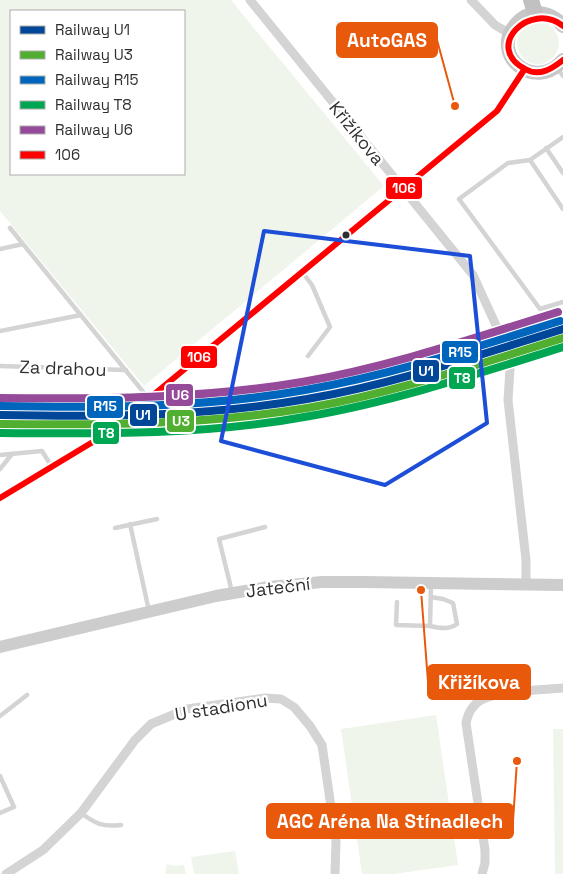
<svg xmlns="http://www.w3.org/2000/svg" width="563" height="874" font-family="'Space Grotesk',sans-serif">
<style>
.green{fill:#f0f5ec;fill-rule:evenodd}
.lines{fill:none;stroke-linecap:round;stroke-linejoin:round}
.lane{stroke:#d4d4d4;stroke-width:4.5}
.street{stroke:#d4d4d4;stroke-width:9}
.secondary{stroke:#cdcdcd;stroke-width:12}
.primary{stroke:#c7c7c7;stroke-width:14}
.highway{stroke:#c1c1c1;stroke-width:16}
.rail{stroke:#bbb;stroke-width:3;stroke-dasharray:5 4;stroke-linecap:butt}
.bus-1-casing{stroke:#fff;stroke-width:10}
.bus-1{stroke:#f00;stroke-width:6}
.rail-1-casing{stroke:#fff;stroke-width:11}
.rail-2-casing{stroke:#fff;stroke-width:11}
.rail-3-casing{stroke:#fff;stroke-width:11}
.rail-4-casing{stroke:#fff;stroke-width:11}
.rail-5-casing{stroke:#fff;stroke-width:11}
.rail-1{stroke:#00479a;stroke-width:8}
.rail-2{stroke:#50af30;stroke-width:8}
.rail-3{stroke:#0065bd;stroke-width:8}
.rail-4{stroke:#00a651;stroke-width:8}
.rail-5{stroke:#954b9a;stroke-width:8}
.marked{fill:none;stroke:#1d4ed8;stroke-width:4;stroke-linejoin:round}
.bus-dot{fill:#2f2f2f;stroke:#fff;stroke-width:2}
.labels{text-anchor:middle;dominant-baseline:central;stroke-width:5;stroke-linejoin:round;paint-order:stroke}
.street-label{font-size:18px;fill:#2f2f2f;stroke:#fff}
.leader{fill:none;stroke:#e8590c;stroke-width:2}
.callout-dot{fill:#e8590c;stroke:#fff;stroke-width:2}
.callout{fill:#e8590c;stroke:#e8590c;stroke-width:2}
.callout-label{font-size:19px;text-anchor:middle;font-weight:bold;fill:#fff}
.line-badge{stroke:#fff;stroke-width:2}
.badge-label{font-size:14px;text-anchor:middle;font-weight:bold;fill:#fff}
</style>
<rect width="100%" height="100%" fill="#fff"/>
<path class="green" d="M 0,0 L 231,0 L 384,186 L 144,386 L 0,211 ZM 11,11 L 184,11 L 184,174 L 11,174 Z
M517 43a21 21 0 1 1 42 0a21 21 0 1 1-42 0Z
M 436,715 L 458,865 L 394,874 L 362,874 L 341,729 Z
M 553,729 L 563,729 L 563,874 L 555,874 Z
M 235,851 L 239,874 L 194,874 L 191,857 Z
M 167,864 L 175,866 L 184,865 L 186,874 L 165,874 Z"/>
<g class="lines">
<path class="lane" d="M 557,68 L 563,76
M 563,137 L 530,160 L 563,209
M 546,148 L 563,173
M 530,160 L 508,163 L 459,199 L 540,309 L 563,302
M 10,228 L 149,399
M 0,249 L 23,244
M 302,272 L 312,285 L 330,327 L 308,356
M 0,331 L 81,315
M 0,366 L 126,370
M 0,455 L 42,451 L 52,467
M 0,469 L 12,454
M 130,524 L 149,611
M 115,528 L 157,519
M 232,592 L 219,539 L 265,527
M 397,602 L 396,625 L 430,626 L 431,584
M 430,626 C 439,628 449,630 457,624 L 453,603 L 443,599 L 431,597
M 0,716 L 27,695
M 0,776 L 14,807 L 0,813
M 81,813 C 96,824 102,827 121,825"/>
<path class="street" d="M 250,0 L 473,275 L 500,334 L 510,369 L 508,400 L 526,560 L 526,585
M 471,0 L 495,25 L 510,34
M 0,498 L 106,434 L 497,111 L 524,70
M 6,874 L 43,850 L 81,813 L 135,740 L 151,724 L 187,709 L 265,698 L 281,699 L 294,707 L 310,726 L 322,745 L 336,841 L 335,874
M 482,874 L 485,863 L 485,850 L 466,723 C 468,713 472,705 481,700 C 497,691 543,690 563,688"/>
<path class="secondary" d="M 0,647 L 216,596 L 269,587 L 322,582 L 363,582 L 563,585"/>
<path class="primary" d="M 563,26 C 557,18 547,13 536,13 C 528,14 521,18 516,24 C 489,55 535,93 563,60"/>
<path class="highway" d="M 531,0 L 535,13"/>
<path class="rail" d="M 0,400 L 100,401"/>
<g class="bus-1-casing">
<path id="bus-1" d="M 563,26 C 530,0 483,47 525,69 C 539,77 552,69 563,60
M 0,498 L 106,434 L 497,111 L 524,70"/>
</g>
<use href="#bus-1" class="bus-1"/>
<g class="rail-1-casing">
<path id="rail-1" d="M 0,415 C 102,417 205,417 307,399 C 394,384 479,355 563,329"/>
</g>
<g class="rail-2-casing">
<path id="rail-2" d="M 0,424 C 103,425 205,425 307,408 C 394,393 479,364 563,338"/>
</g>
<g class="rail-3-casing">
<path id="rail-3" d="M 0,406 C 102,408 205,408 305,390 C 392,375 476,347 560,321"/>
</g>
<g class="rail-4-casing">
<path id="rail-4" d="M 0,433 C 104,434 208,435 310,416 C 396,401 480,373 563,347"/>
</g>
<g class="rail-5-casing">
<path id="rail-5" d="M 0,398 C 101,399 202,399 302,382 C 389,367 474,338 558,312"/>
</g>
<use href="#rail-1" class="rail-1"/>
<use href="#rail-2" class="rail-2"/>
<use href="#rail-3" class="rail-3"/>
<use href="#rail-4" class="rail-4"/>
<use href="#rail-5" class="rail-5"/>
</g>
<path class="marked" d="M 264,231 L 470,256 L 487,423 L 385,485 L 221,441 Z"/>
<circle class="bus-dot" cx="346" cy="235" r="4.5"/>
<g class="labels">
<g class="street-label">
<text transform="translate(357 133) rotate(51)">Křižíkova</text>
<text transform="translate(63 368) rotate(2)">Za drahou</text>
<text transform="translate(278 587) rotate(-7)">Jateční</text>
<text transform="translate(221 707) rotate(-9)">U stadionu</text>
</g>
</g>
<path class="leader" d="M455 106L437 40M421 590L428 682M517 761L513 821"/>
<g class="callout-dot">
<circle cx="455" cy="106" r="5"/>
<circle cx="421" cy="590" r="5"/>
<circle cx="517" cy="761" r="5"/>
</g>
<g class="callout">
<rect x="337" y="23" width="100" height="34" rx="5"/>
<rect x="428" y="665" width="102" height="34" rx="5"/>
<rect x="267" y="804" width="246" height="34" rx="5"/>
</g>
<g class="callout-label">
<text x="387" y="47">AutoGAS</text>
<text x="479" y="689">Křižíkova</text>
<text x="390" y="828">AGC Aréna Na Stínadlech</text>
</g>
<g class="line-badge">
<rect x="385" y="176" width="38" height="24" rx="5" fill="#f00"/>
<rect x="441" y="340" width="38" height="24" rx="5" fill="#0065bd"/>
<rect x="180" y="345" width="38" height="24" rx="5" fill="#f00"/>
<rect x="412" y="359" width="28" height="24" rx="5" fill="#00479a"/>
<rect x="448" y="366" width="28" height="24" rx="5" fill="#00a651"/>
<rect x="165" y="383" width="29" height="24" rx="5" fill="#954b9a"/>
<rect x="86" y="395" width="38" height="24" rx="5" fill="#0065bd"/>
<rect x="129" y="403" width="29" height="24" rx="5" fill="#00479a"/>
<rect x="166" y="409" width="29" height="24" rx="5" fill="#50af30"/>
<rect x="92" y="421" width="28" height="24" rx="5" fill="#00a651"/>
</g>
<g class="badge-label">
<text x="404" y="193">106</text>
<text x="460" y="357">R15</text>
<text x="199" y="362">106</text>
<text x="426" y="376">U1</text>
<text x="462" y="383">T8</text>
<text x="180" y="400">U6</text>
<text x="105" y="411">R15</text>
<text x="143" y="420">U1</text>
<text x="181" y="426">U3</text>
<text x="106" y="438">T8</text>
</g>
<rect x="10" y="10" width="175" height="165" fill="#ffffff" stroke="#acacac"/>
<rect x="20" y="26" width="25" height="8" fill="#00479a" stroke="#acacac"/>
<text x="55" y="35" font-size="15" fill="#2f2f2f">Railway U1</text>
<rect x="20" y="51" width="25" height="8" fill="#50af30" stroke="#acacac"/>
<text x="55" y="60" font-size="15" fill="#2f2f2f">Railway U3</text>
<rect x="20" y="76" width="25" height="8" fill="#0065bd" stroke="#acacac"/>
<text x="55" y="85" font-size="15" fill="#2f2f2f">Railway R15</text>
<rect x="20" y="101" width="25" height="8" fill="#00a651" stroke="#acacac"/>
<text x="55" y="110" font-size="15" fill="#2f2f2f">Railway T8</text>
<rect x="20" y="126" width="25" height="8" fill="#954b9a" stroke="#acacac"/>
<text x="55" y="135" font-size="15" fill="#2f2f2f">Railway U6</text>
<rect x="20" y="151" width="25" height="8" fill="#ff0000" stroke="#acacac"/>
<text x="55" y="160" font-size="15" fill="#2f2f2f">106</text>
</svg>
